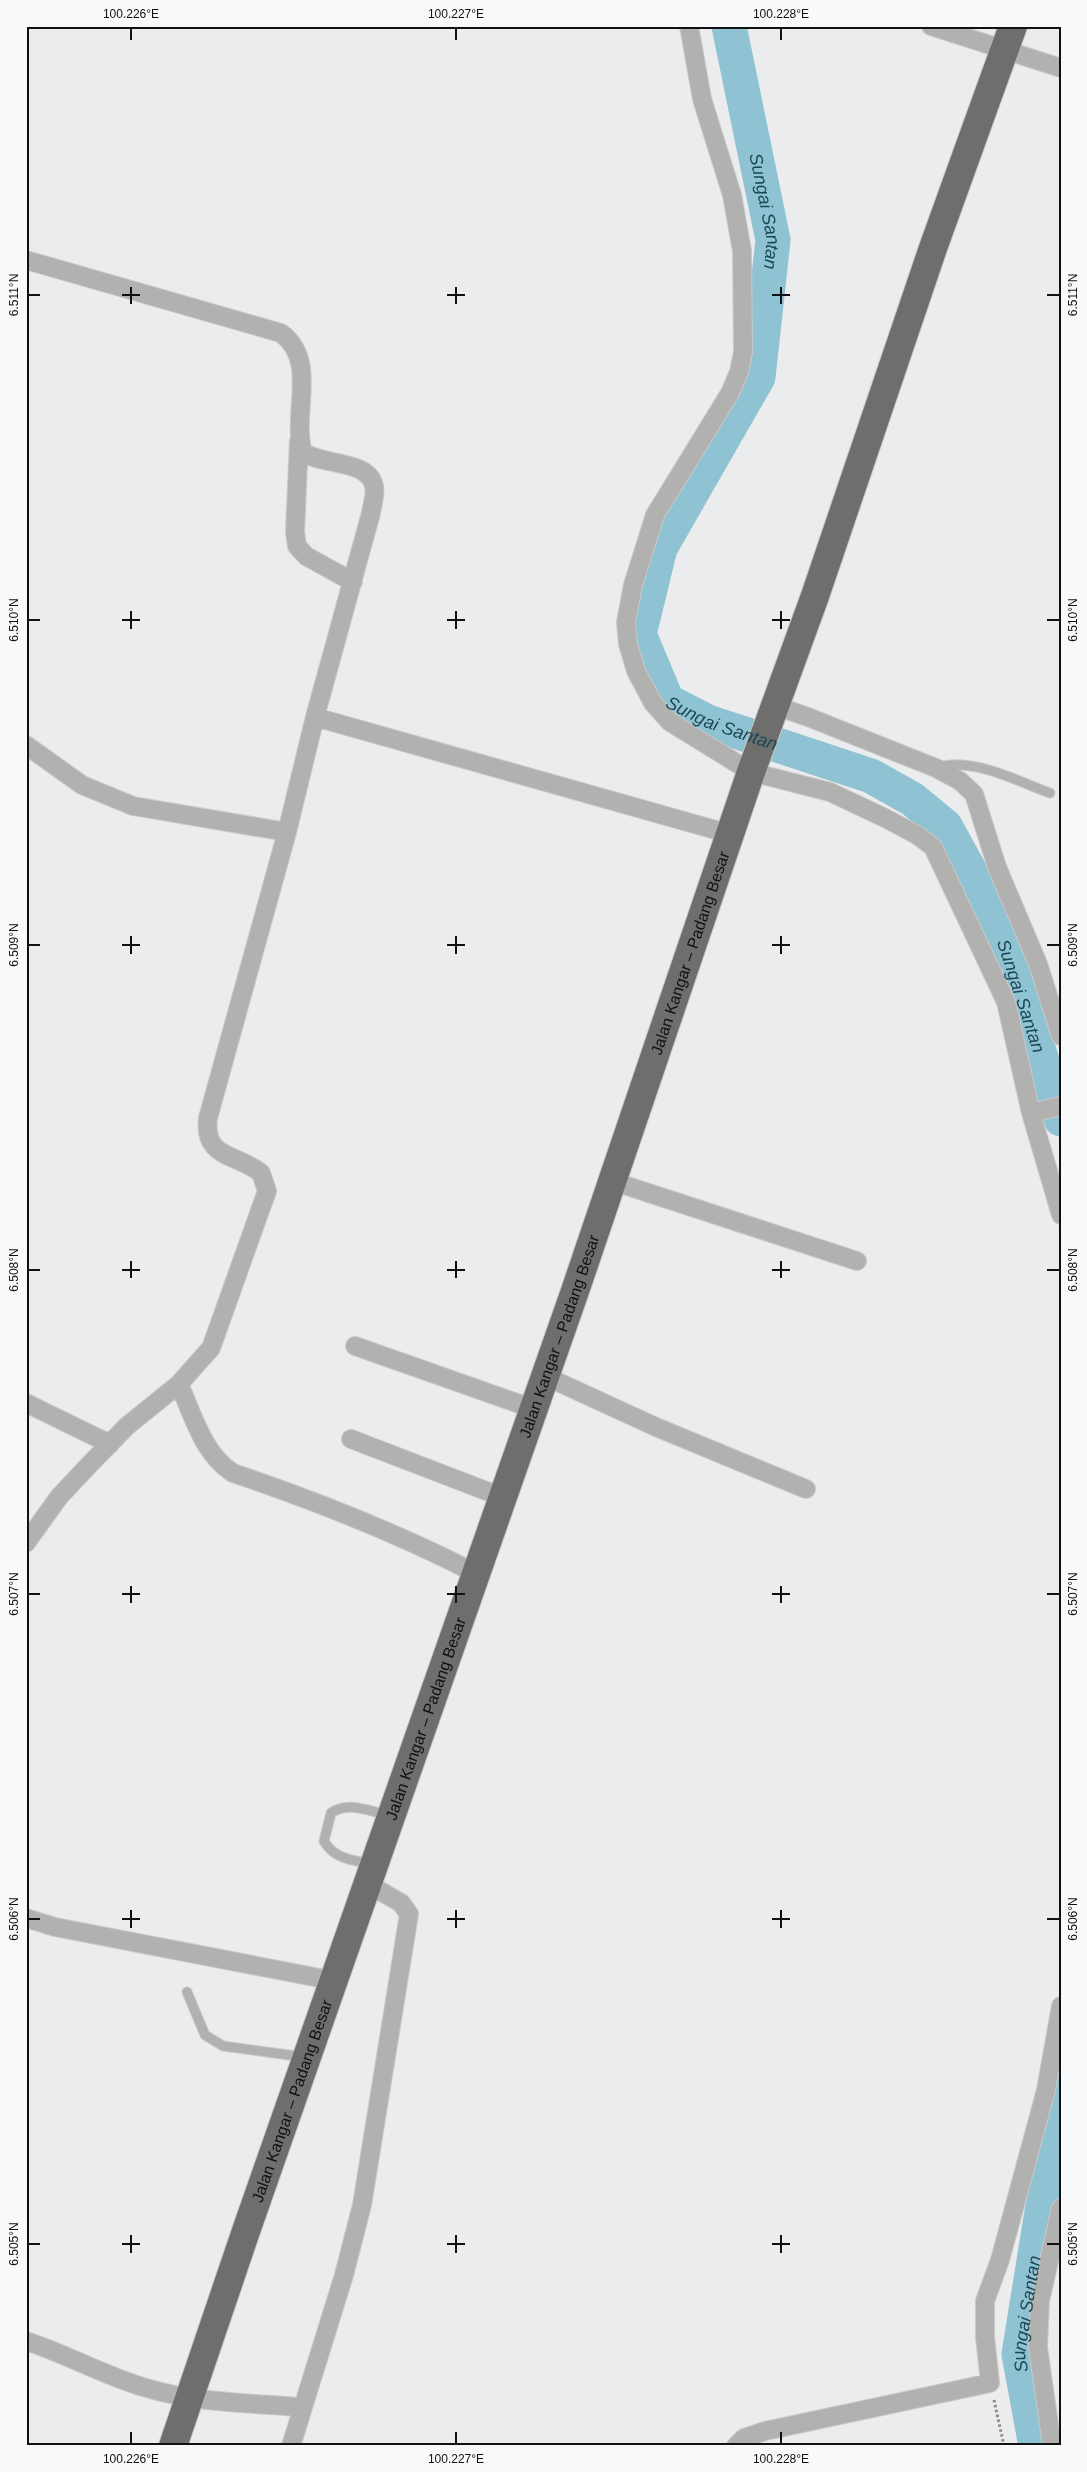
<svg xmlns="http://www.w3.org/2000/svg" width="1087" height="2472" font-family="Arial,sans-serif">
<style>
.lines{fill:none;stroke-linecap:round;stroke-linejoin:round}
.river{stroke:#8fc2d2;stroke-width:35}
.lane-casing{stroke:#c8c9ca;stroke-width:11}
.street-casing{stroke:#c8c9ca;stroke-width:20}
.highway-casing{stroke:#c8c9ca;stroke-width:30}
.path{stroke:#8c8c8d;stroke-width:3;stroke-dasharray:2.5 2.5;stroke-linecap:butt}
.lane{stroke:#b1b1b0;stroke-width:9}
.street{stroke:#b1b1b0;stroke-width:18}
.highway{stroke:#6e6e6d;stroke-width:28}
.ticks{fill:none;stroke:#111112;stroke-width:2}
.labels{text-anchor:middle;dominant-baseline:central;stroke-width:4.5;stroke-linejoin:round;paint-order:stroke}
.street-label{font-size:16px;fill:#111112;stroke:#f8f9fa}
.water-label{font-size:18px;font-style:italic;fill:#1c4855;stroke:#f8f9fa}
.neatline{fill:none;stroke:#111112;stroke-width:2}
.ticks-label{font-size:12px;text-anchor:middle;fill:#111112}
</style>
<rect width="100%" height="100%" fill="#ebeced"/>
<g class="lines">
<g class="river">
<path id="s1" d="M 729,26 L 773,240 L 758,377 L 660,548 L 639,634 L 667,701 L 708,722 L 871,776 L 912,799 L 945,826 L 995,917 L 1061,1119"/>
<path id="s2" d="M 1036,2446 L 1019,2354 L 1061,2094"/>
</g>
<g class="lane-casing">
<path id="lane" d="M 938,767 C 973,757 1017,781 1050,793
M 372,1864 C 353,1860 335,1860 324,1841 L 331,1813 C 348,1801 368,1811 387,1815
M 187,1992 L 205,2035 L 223,2046 L 303,2057"/>
</g>
<g class="street-casing">
<path id="street" d="M 689,26 L 702,99 L 732,195 L 742,251 L 743,352 L 739,372 L 730,393 L 655,515 L 633,585 L 626,622 L 628,644 L 636,671 L 653,703 L 670,722 L 751,772 L 830,792 L 885,818 L 917,835 L 933,847 L 1006,1002 L 1031,1113 L 1061,1215
M 931,26 L 1061,68
M 26,260 L 281,333 C 319,361 291,414 303,452 C 322,466 368,459 374,486 C 376,494 372,505 371,513 L 315,717 L 287,832 L 208,1118 C 203,1159 236,1153 261,1173 L 267,1191 L 211,1348 L 179,1384 L 127,1426 L 89,1465 L 59,1497 L 26,1543
M 299,441 L 295,532 L 297,546 L 306,556 L 353,582
M 776,706 L 808,717 L 936,768 L 960,781 L 974,794 L 997,867 L 1038,964 L 1061,1036
M 315,717 L 730,834
M 26,745 L 82,785 L 133,806 L 287,832
M 1031,1113 L 1061,1106
M 612,1181 L 857,1261
M 355,1346 L 534,1409
M 545,1376 L 656,1427 L 806,1489
M 179,1384 C 193,1415 203,1454 233,1473 C 316,1501 397,1533 475,1573
M 26,1403 L 110,1444
M 351,1439 L 502,1497
M 26,1918 L 55,1927 L 335,1981
M 26,2341 C 66,2354 103,2375 143,2387 C 194,2403 249,2403 302,2407
M 291,2446 L 344,2275 L 362,2205 L 409,1914 L 401,1903 L 368,1884
M 736,2446 L 744,2438 L 765,2431 L 990,2383 L 985,2337 L 985,2301 L 1000,2260 L 1046,2090 L 1061,2006
M 1052,2446 L 1038,2347 L 1040,2301 L 1061,2208"/>
</g>
<g class="highway-casing">
<g id="highway">
<path id="s3" d="M 173,2446 L 246,2231 L 575,1291 L 751,772 L 815,596 L 933,248 L 1013,26"/>
</g>
</g>
<path class="path" d="M 994,2400 L 1004,2446"/>
<use href="#lane" class="lane"/>
<use href="#street" class="street"/>
<use href="#highway" class="highway"/>
</g>
<path class="ticks" d="M 131,28 L 131,40M 456,28 L 456,40M 781,28 L 781,40M 131,287 L 131,304M 456,287 L 456,304M 781,287 L 781,304M 28,295 L 40,295M 122,295 L 140,295M 447,295 L 465,295M 772,295 L 790,295M 1047,295 L 1060,295M 131,611 L 131,629M 456,611 L 456,629M 781,611 L 781,629M 28,620 L 40,620M 122,620 L 140,620M 447,620 L 465,620M 772,620 L 790,620M 1047,620 L 1060,620M 131,936 L 131,954M 456,936 L 456,954M 781,936 L 781,954M 28,945 L 40,945M 122,945 L 140,945M 447,945 L 465,945M 772,945 L 790,945M 1047,945 L 1060,945M 131,1261 L 131,1278M 456,1261 L 456,1278M 781,1261 L 781,1278M 28,1270 L 40,1270M 122,1270 L 140,1270M 447,1270 L 465,1270M 772,1270 L 790,1270M 1047,1270 L 1060,1270M 131,1586 L 131,1603M 456,1586 L 456,1603M 781,1586 L 781,1603M 28,1594 L 40,1594M 122,1594 L 140,1594M 447,1594 L 465,1594M 772,1594 L 790,1594M 1047,1594 L 1060,1594M 131,1910 L 131,1928M 456,1910 L 456,1928M 781,1910 L 781,1928M 28,1919 L 40,1919M 122,1919 L 140,1919M 447,1919 L 465,1919M 772,1919 L 790,1919M 1047,1919 L 1060,1919M 131,2235 L 131,2253M 456,2235 L 456,2253M 781,2235 L 781,2253M 28,2244 L 40,2244M 122,2244 L 140,2244M 447,2244 L 465,2244M 772,2244 L 790,2244M 1047,2244 L 1060,2244M 131,2432 L 131,2444M 456,2432 L 456,2444M 781,2432 L 781,2444"/>
<g class="labels">
<g class="street-label">
<text stroke="none"><textPath href="#s3" startOffset="1580">Jalan Kangar – Padang Besar</textPath></text>
<text stroke="none"><textPath href="#s3" startOffset="1175">Jalan Kangar – Padang Besar</textPath></text>
<text stroke="none"><textPath href="#s3" startOffset="770">Jalan Kangar – Padang Besar</textPath></text>
<text stroke="none"><textPath href="#s3" startOffset="365">Jalan Kangar – Padang Besar</textPath></text>
</g>
<g class="water-label">
<text stroke="none"><textPath href="#s1" startOffset="189">Sungai Santan</textPath></text>
<text stroke="none"><textPath href="#s1" startOffset="774">Sungai Santan</textPath></text>
<text stroke="none"><textPath href="#s1" startOffset="1209">Sungai Santan</textPath></text>
<text stroke="none"><textPath href="#s2" startOffset="134">Sungai Santan</textPath></text>
</g>
</g>
<rect width="1087" height="2472" fill="none" stroke="#f8f9fa" stroke-width="55"/>
<rect x="28" y="28" width="1032" height="2416" class="neatline"/>
<g class="ticks-label">
<text x="131" y="18">100.226°E</text>
<text x="456" y="18">100.227°E</text>
<text x="781" y="18">100.228°E</text>
<text transform="translate(14 295) rotate(-90)" y="4">6.511°N</text>
<text transform="translate(1073 295) rotate(-90)" y="4">6.511°N</text>
<text transform="translate(14 620) rotate(-90)" y="4">6.510°N</text>
<text transform="translate(1073 620) rotate(-90)" y="4">6.510°N</text>
<text transform="translate(14 945) rotate(-90)" y="4">6.509°N</text>
<text transform="translate(1073 945) rotate(-90)" y="4">6.509°N</text>
<text transform="translate(14 1270) rotate(-90)" y="4">6.508°N</text>
<text transform="translate(1073 1270) rotate(-90)" y="4">6.508°N</text>
<text transform="translate(14 1594) rotate(-90)" y="4">6.507°N</text>
<text transform="translate(1073 1594) rotate(-90)" y="4">6.507°N</text>
<text transform="translate(14 1919) rotate(-90)" y="4">6.506°N</text>
<text transform="translate(1073 1919) rotate(-90)" y="4">6.506°N</text>
<text transform="translate(14 2244) rotate(-90)" y="4">6.505°N</text>
<text transform="translate(1073 2244) rotate(-90)" y="4">6.505°N</text>
<text x="131" y="2463">100.226°E</text>
<text x="456" y="2463">100.227°E</text>
<text x="781" y="2463">100.228°E</text>
</g>
</svg>
